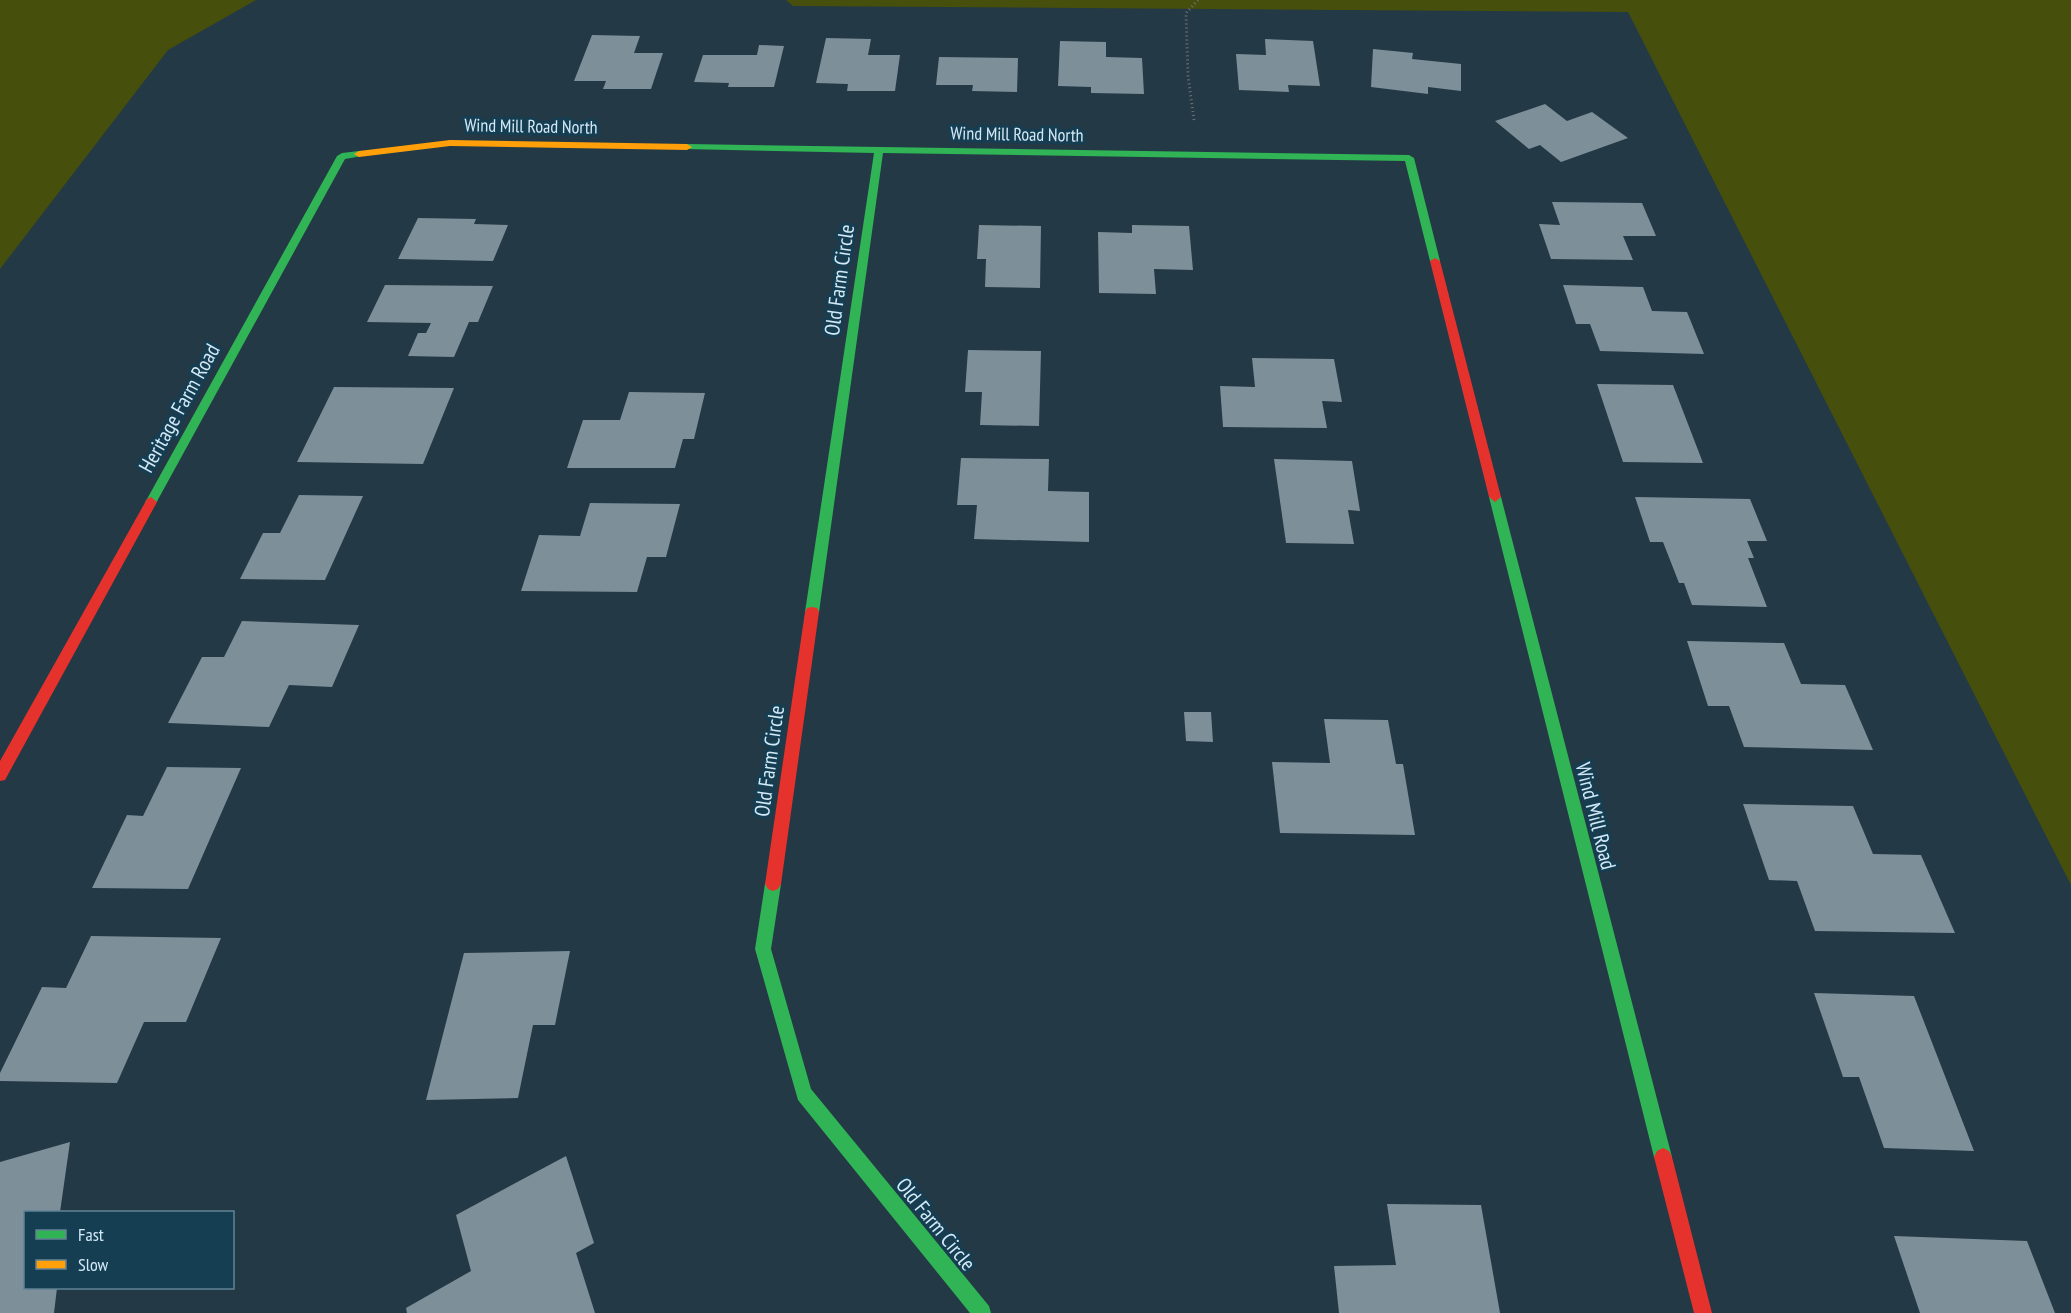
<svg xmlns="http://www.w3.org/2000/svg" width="2071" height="1313" font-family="'PT Sans Narrow',sans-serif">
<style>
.green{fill:#474f0c}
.building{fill:#7d8f99}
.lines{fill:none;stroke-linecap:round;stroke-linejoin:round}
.path{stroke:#717272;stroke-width:3;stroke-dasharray:1 3;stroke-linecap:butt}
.fast{fill:#30b455;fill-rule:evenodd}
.slow{fill:#ff9f0a;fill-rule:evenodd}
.jam{fill:#e5322d;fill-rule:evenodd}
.labels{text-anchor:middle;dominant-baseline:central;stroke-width:6;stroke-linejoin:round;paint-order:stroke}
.far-street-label{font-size:18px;fill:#d4e9f6;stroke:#153e53}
.street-label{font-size:21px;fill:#d4e9f6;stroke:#153e53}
</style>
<rect width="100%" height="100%" fill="#233945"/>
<path class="green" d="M 0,0 L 256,0 L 168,50 L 0,269 Z
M 786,0 L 2071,0 L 2071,885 L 1628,12 L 793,6 Z"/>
<path class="building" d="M 592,35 L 640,36 L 634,53 L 663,53 L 651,89 L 603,89 L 606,81 L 574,81 Z
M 826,38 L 871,39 L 868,55 L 900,55 L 895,91 L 847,91 L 848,84 L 816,83 Z
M 1265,39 L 1313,41 L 1320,86 L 1288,85 L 1289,92 L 1239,90 L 1236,54 L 1266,55 Z
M 1060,41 L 1106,42 L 1106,57 L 1142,58 L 1144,94 L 1091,93 L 1091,87 L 1058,86 Z
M 759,45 L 784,46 L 774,87 L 728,87 L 729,83 L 694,82 L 703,55 L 757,55 Z
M 1373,49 L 1413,53 L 1412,59 L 1461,64 L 1461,91 L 1428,87 L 1428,94 L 1371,87 Z
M 939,57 L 1018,58 L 1017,92 L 972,91 L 973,85 L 936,85 Z
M 1545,104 L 1567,121 L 1592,112 L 1628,138 L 1561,162 L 1540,145 L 1529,149 L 1495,121 Z
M 1552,202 L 1642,203 L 1656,236 L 1623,236 L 1633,260 L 1551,259 L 1539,224 L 1560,225 Z
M 418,218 L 476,219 L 474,224 L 508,225 L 493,261 L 398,259 Z
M 979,225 L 1041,226 L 1040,288 L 985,287 L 986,259 L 977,259 Z
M 1132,225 L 1189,226 L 1193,270 L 1154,269 L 1156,294 L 1099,293 L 1098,232 L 1132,233 Z
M 385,285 L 493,286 L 478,322 L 469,322 L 454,357 L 408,356 L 418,333 L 426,333 L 431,323 L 367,322 Z
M 1563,285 L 1643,287 L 1652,311 L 1687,312 L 1704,354 L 1600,351 L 1590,324 L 1576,324 Z
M 968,350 L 1041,351 L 1039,426 L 980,425 L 982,392 L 965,392 Z
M 1252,358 L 1334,359 L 1342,402 L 1322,401 L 1327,428 L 1223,427 L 1220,386 L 1255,387 Z
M 1597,384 L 1673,385 L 1703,463 L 1623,462 Z
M 334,387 L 454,388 L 423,464 L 297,462 Z
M 629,392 L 705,393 L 694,439 L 683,439 L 675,468 L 567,468 L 583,420 L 620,420 Z
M 961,458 L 1049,459 L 1048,491 L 1089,492 L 1089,542 L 974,539 L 977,505 L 957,505 Z
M 1274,459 L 1352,461 L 1360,511 L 1348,510 L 1354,544 L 1286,543 Z
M 299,495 L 363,496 L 325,580 L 240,579 L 263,533 L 280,533 Z
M 1635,497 L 1750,499 L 1767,541 L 1747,541 L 1754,558 L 1748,558 L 1767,607 L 1692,605 L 1684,583 L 1679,583 L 1663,542 L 1650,542 Z
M 590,503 L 680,504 L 666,557 L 647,557 L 637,592 L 521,591 L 539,535 L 580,536 Z
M 242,621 L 359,625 L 332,687 L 289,685 L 269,727 L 168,723 L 202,657 L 224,657 Z
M 1687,641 L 1784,643 L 1801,684 L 1845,685 L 1873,750 L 1744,747 L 1729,706 L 1708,706 Z
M 1184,712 L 1211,712 L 1213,742 L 1186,741 Z
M 1324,719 L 1388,720 L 1396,764 L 1403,764 L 1415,835 L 1280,833 L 1272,762 L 1330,763 Z
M 167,767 L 241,768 L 188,889 L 92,888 L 127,815 L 143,816 Z
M 1743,804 L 1853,806 L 1873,854 L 1921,855 L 1955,933 L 1815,931 L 1797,881 L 1769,880 Z
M 91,936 L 221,938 L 186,1022 L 144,1022 L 117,1083 L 0,1081 L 0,1073 L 42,987 L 66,988 Z
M 570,951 L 555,1025 L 533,1025 L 518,1098 L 426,1100 L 464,953 Z
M 1814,993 L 1914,996 L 1974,1151 L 1884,1148 L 1859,1077 L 1843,1077 Z
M 70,1142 L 60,1212 L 26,1212 L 26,1288 L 57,1288 L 54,1313 L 0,1313 L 0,1162 Z
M 566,1156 L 594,1243 L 576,1253 L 595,1313 L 407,1313 L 406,1308 L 471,1271 L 456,1215 Z
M 1387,1204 L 1481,1205 L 1500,1313 L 1339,1313 L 1334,1266 L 1396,1265 Z
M 1894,1236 L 2027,1241 L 2055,1313 L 1920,1313 Z"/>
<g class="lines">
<path class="path" d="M 1194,120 L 1188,76 L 1186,13 L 1198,0"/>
<path class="fast" d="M 687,144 L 1409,155 L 1414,158 L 1440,261 L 1435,264 L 1430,261 L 1405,161 L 883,153 L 819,612 L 817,616 L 807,616 L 805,612 L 874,153 L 684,149 L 684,145 Z
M 359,151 L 364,154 L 362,156 L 345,159 L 155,505 L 147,505 L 145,502 L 147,499 L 337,156 L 342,153 Z
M 1495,492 L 1501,497 L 1672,1157 L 1669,1163 L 1663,1166 L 1657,1163 L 1654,1157 L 1489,497 Z
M 773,877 L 778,879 L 781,884 L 771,949 L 811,1089 L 989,1306 L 991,1313 L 970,1313 L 798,1100 L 755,949 L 765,884 L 768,879 Z"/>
<path class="slow" d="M 450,140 L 687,144 L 692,147 L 687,150 L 450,146 L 359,157 L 354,154 L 359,151 Z"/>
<path class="jam" d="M 1435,258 L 1440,261 L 1501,497 L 1495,502 L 1489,497 L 1430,261 Z
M 151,497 L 157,502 L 5,780 L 0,781 L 0,761 L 147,499 Z
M 812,607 L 817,608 L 819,612 L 781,884 L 778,889 L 773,891 L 768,889 L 765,884 L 805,612 L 807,608 Z
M 1663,1148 L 1669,1151 L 1672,1157 L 1712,1313 L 1694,1313 L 1654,1157 L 1657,1151 Z"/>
</g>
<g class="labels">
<g class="far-street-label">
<text transform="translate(531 126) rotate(1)">Wind Mill Road North</text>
<text transform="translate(1017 134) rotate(1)">Wind Mill Road North</text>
</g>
<g class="street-label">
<text transform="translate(839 280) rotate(-82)">Old Farm Circle</text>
<text transform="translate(179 408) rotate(-61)">Heritage Farm Road</text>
<text transform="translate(769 761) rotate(-82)">Old Farm Circle</text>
<text transform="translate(1596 816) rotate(76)">Wind Mill Road</text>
<text transform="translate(936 1224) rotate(51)">Old Farm Circle</text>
</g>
</g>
<rect x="24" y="1211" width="210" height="78" fill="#153e53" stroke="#618294" stroke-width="1.5"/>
<rect x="36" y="1230" width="30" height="9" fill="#30b455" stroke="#618294" stroke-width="1.5"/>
<text x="78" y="1241" font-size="18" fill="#d4e9f6">Fast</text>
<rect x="36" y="1260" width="30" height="9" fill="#ff9f0a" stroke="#618294" stroke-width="1.5"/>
<text x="78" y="1271" font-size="18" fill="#d4e9f6">Slow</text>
</svg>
